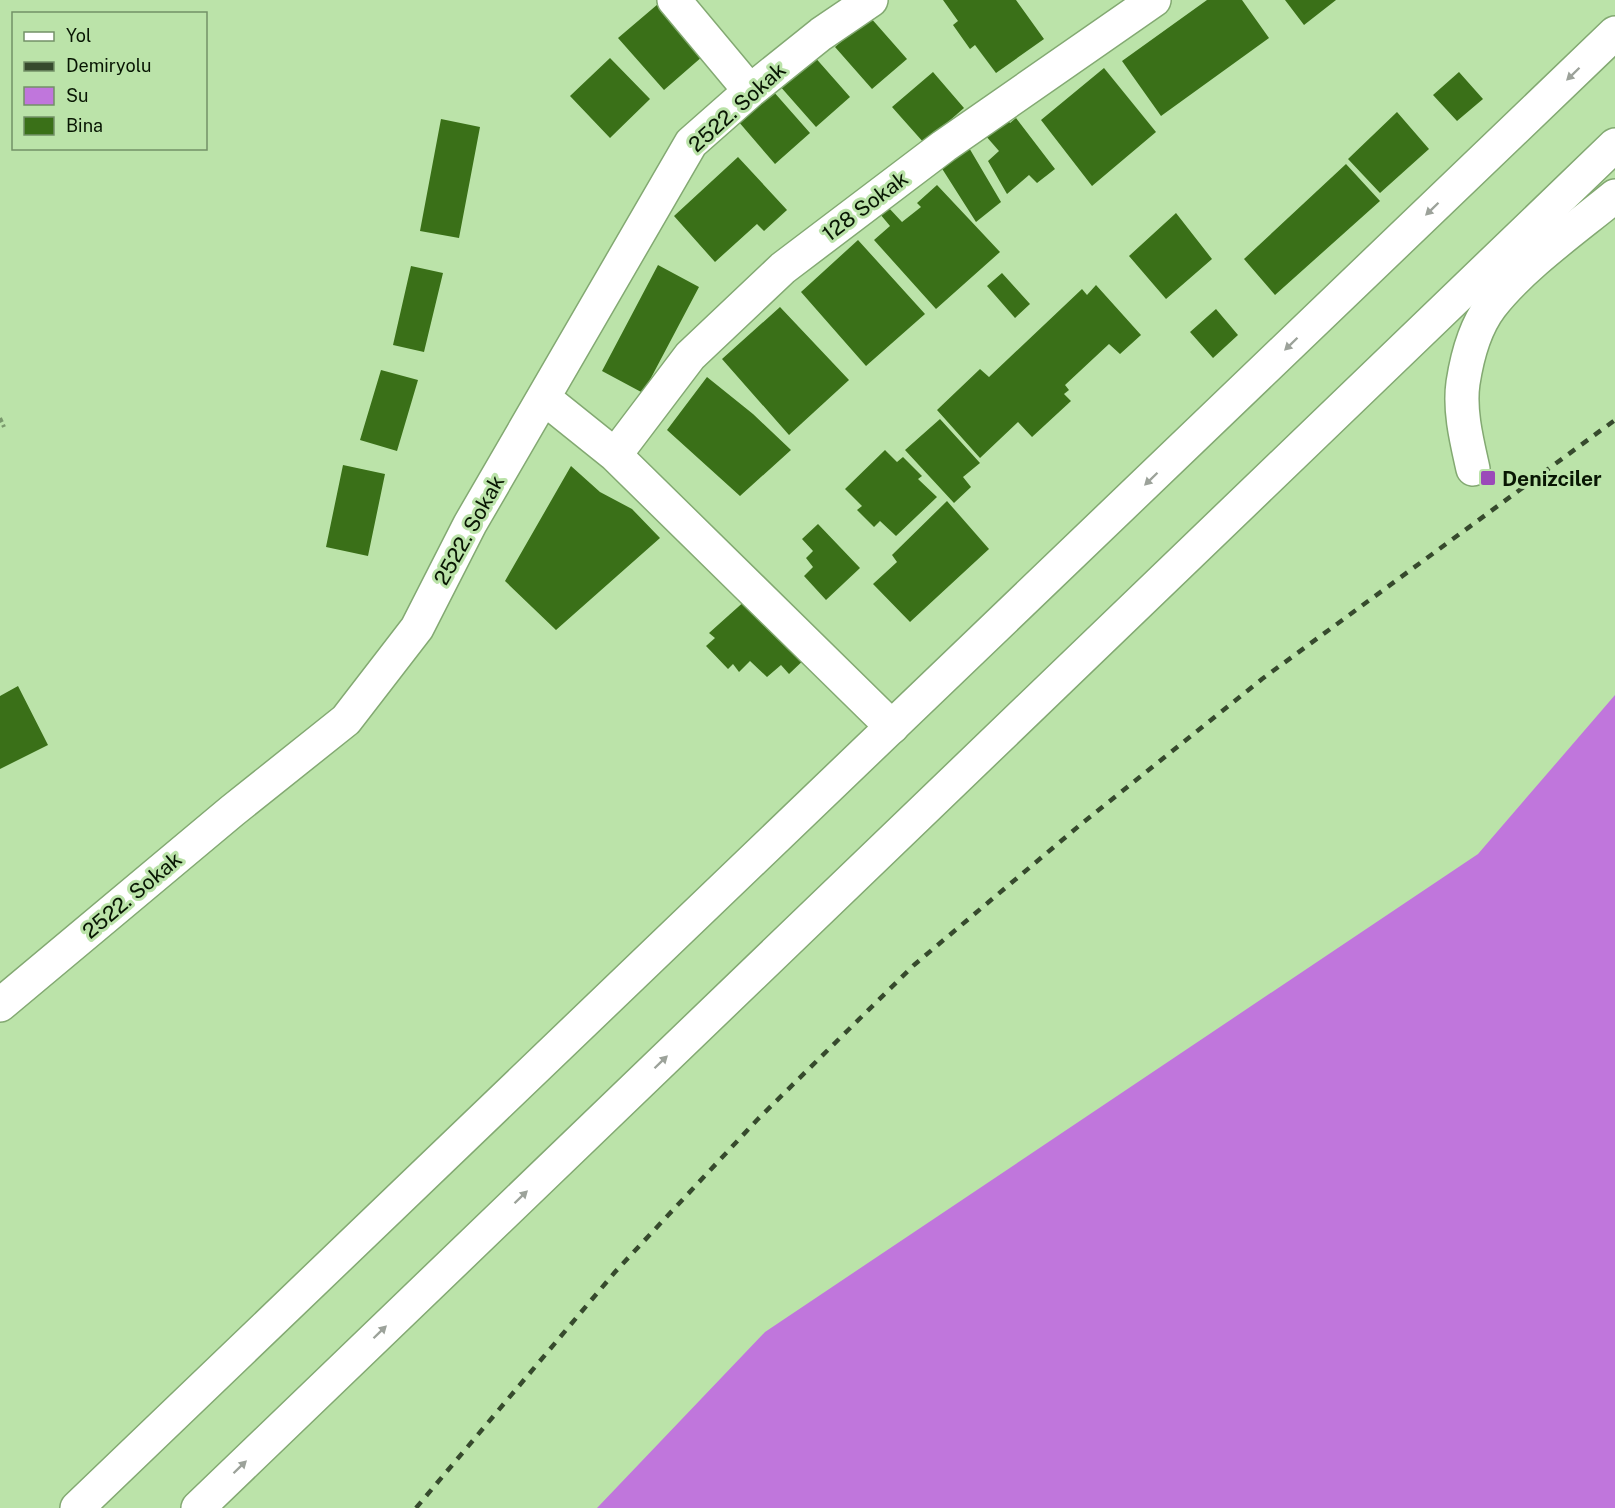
<svg xmlns="http://www.w3.org/2000/svg" width="1615" height="1508" font-family="'Public Sans',sans-serif">
<style>
.water{fill:#c076dc}
.building{fill:#3a7018}
.lines{fill:none;stroke-linecap:round;stroke-linejoin:round}
.minor-casing{stroke:#83a972;stroke-width:36}
.highway-casing{stroke:#83a972;stroke-width:36}
.path{stroke:#7a996d;stroke-width:4;stroke-dasharray:4.5 3;stroke-linecap:butt}
.minor{stroke:#fff;stroke-width:33}
.highway{stroke:#fff;stroke-width:33}
.rail{stroke:#364a2d;stroke-width:4.5;stroke-dasharray:8 8;stroke-linecap:butt}
.oneway{fill:#9ca29a}
.poi-dot{fill:#9b49b9;stroke:#bbe3a9;stroke-width:2}
.labels{text-anchor:middle;dominant-baseline:central;stroke-width:6;stroke-linejoin:round;paint-order:stroke}
.street-label{font-size:21px;fill:#081603;stroke:#bbe3a9}
.poi-label{font-size:21px;font-weight:bold;fill:#081603;stroke:#bbe3a9;text-anchor:start}
</style>
<rect width="100%" height="100%" fill="#bbe3a9"/>
<path class="water" d="M 1615,695 L 1615,1508 L 597,1508 L 765,1332 L 1478,854 Z"/>
<path class="building" d="M 943,0 L 1016,0 L 1044,39 L 996,73 L 975,45 L 970,49 L 953,25 L 958,21 Z
M 1207,0 L 1242,0 L 1269,38 L 1161,116 L 1122,61 Z
M 1285,0 L 1336,0 L 1304,25 Z
M 658,4 L 703,56 L 664,90 L 618,38 Z
M 870,17 L 907,59 L 872,89 L 835,47 Z
M 813,55 L 850,97 L 816,127 L 779,85 Z
M 610,58 L 650,99 L 610,138 L 570,96 Z
M 1104,68 L 1156,132 L 1092,186 L 1041,120 Z
M 933,72 L 964,108 L 924,143 L 892,107 Z
M 1459,72 L 1483,99 L 1457,121 L 1433,95 Z
M 773,91 L 810,133 L 775,164 L 738,121 Z
M 1397,112 L 1429,149 L 1380,193 L 1348,159 Z
M 1005,116 L 1010,123 L 1016,118 L 1055,169 L 1037,183 L 1029,175 L 1007,194 L 988,161 L 999,151 L 985,135 Z
M 441,119 L 480,127 L 459,238 L 420,231 Z
M 968,146 L 1001,202 L 976,222 L 941,167 Z
M 738,157 L 787,210 L 764,231 L 757,224 L 715,262 L 674,216 Z
M 1346,164 L 1380,201 L 1275,295 L 1244,259 Z
M 937,185 L 1000,252 L 936,309 L 874,240 L 890,226 L 880,214 L 888,207 L 902,222 L 921,207 L 917,203 Z
M 1176,213 L 1212,259 L 1166,299 L 1129,256 Z
M 858,240 L 925,314 L 866,366 L 801,292 Z
M 658,265 L 699,287 L 643,393 L 602,371 Z
M 411,266 L 443,273 L 424,352 L 393,345 Z
M 1002,273 L 1030,304 L 1015,318 L 987,286 Z
M 1096,285 L 1141,335 L 1120,354 L 1109,344 L 1065,385 L 1069,390 L 1064,394 L 1071,401 L 1032,437 L 1018,422 L 980,458 L 937,410 L 980,369 L 989,377 L 1082,289 L 1087,295 Z
M 780,307 L 849,380 L 789,435 L 722,359 Z
M 1216,309 L 1238,335 L 1213,358 L 1190,332 Z
M 381,370 L 418,380 L 397,451 L 360,440 Z
M 707,377 L 753,414 L 791,450 L 740,496 L 667,430 Z
M 940,419 L 980,463 L 963,477 L 971,487 L 954,503 L 905,450 Z
M 885,450 L 897,462 L 903,457 L 922,476 L 918,479 L 937,497 L 896,536 L 880,521 L 874,527 L 857,510 L 862,506 L 845,489 Z
M 343,465 L 385,474 L 368,556 L 326,547 Z
M 571,466 L 600,492 L 632,509 L 660,538 L 556,630 L 505,581 Z
M 947,501 L 989,549 L 910,622 L 873,584 L 897,562 L 892,555 Z
M 818,524 L 860,568 L 826,600 L 804,576 L 813,567 L 806,558 L 813,551 L 802,539 Z
M 747,599 L 809,655 L 789,674 L 781,665 L 767,677 L 750,661 L 739,672 L 733,664 L 728,669 L 706,646 L 715,638 L 709,633 Z
M 18,686 L 48,745 L 0,769 L 0,696 Z"/>
<g class="lines">
<g class="minor-casing">
<path id="minor" d="M 674,0 L 750,91
M 544,398 L 615,455 L 892,727
M 615,455 L 690,356 L 783,268 L 944,146 L 1154,0
M 1473,469 C 1467,442 1459,411 1463,383 C 1467,357 1475,327 1491,306 C 1522,266 1576,228 1615,196
M 0,1005 L 232,811 L 346,720 L 417,628 L 470,524 L 691,143 L 750,91 L 821,34 L 871,0"/>
</g>
<g class="highway-casing">
<path id="highway" d="M 77,1508 L 1615,33
M 198,1508 L 1615,145"/>
</g>
<path class="path" d="M 0,418 L 4,427"/>
<use href="#minor" class="minor"/>
<use href="#highway" class="highway"/>
<path class="rail" d="M 416,1508 L 615,1272 L 757,1120 L 914,965 L 1080,825 L 1262,679 L 1615,420"/>
</g>
<defs><path id="oneway-solid" d="M-6-.8H1V-3.2L6.5 0L1 3.2V.8H-6Z" transform="scale(1.5)"/></defs>
<g class="oneway">
<use href="#oneway-solid" transform="translate(1573 74) rotate(136)"/>
<use href="#oneway-solid" transform="translate(1432 209) rotate(136)"/>
<use href="#oneway-solid" transform="translate(1291 344) rotate(136)"/>
<use href="#oneway-solid" transform="translate(1151 479) rotate(136)"/>
<use href="#oneway-solid" transform="translate(661 1062) rotate(-44)"/>
<use href="#oneway-solid" transform="translate(521 1197) rotate(-44)"/>
<use href="#oneway-solid" transform="translate(380 1332) rotate(-44)"/>
<use href="#oneway-solid" transform="translate(240 1467) rotate(-44)"/>
</g>
<rect class="poi-dot" x="1480" y="470" width="16" height="16" rx="3"/>
<g class="labels">
<g class="street-label">
<text transform="translate(737 107) rotate(-42)">2522. Sokak</text>
<text transform="translate(865 206) rotate(-37)">128 Sokak</text>
<text transform="translate(469 530) rotate(-61)">2522. Sokak</text>
<text transform="translate(132 895) rotate(-40)">2522. Sokak</text>
</g>
<g class="poi-label">
<text x="1502" y="478">Denizciler</text>
</g>
</g>
<rect x="12" y="12" width="195" height="138" fill="#bbe3a9" stroke="#739167" stroke-width="1.5"/>
<rect x="24" y="32" width="30" height="9" fill="#ffffff" stroke="#739167" stroke-width="1.5"/>
<text x="66" y="42" font-size="18" fill="#081603">Yol</text>
<rect x="24" y="62" width="30" height="9" fill="#364a2d" stroke="#739167" stroke-width="1.5"/>
<text x="66" y="72" font-size="18" fill="#081603">Demiryolu</text>
<rect x="24" y="87" width="30" height="18" fill="#c076dc" stroke="#739167" stroke-width="1.5"/>
<text x="66" y="102" font-size="18" fill="#081603">Su</text>
<rect x="24" y="117" width="30" height="18" fill="#3a7018" stroke="#739167" stroke-width="1.5"/>
<text x="66" y="132" font-size="18" fill="#081603">Bina</text>
</svg>
